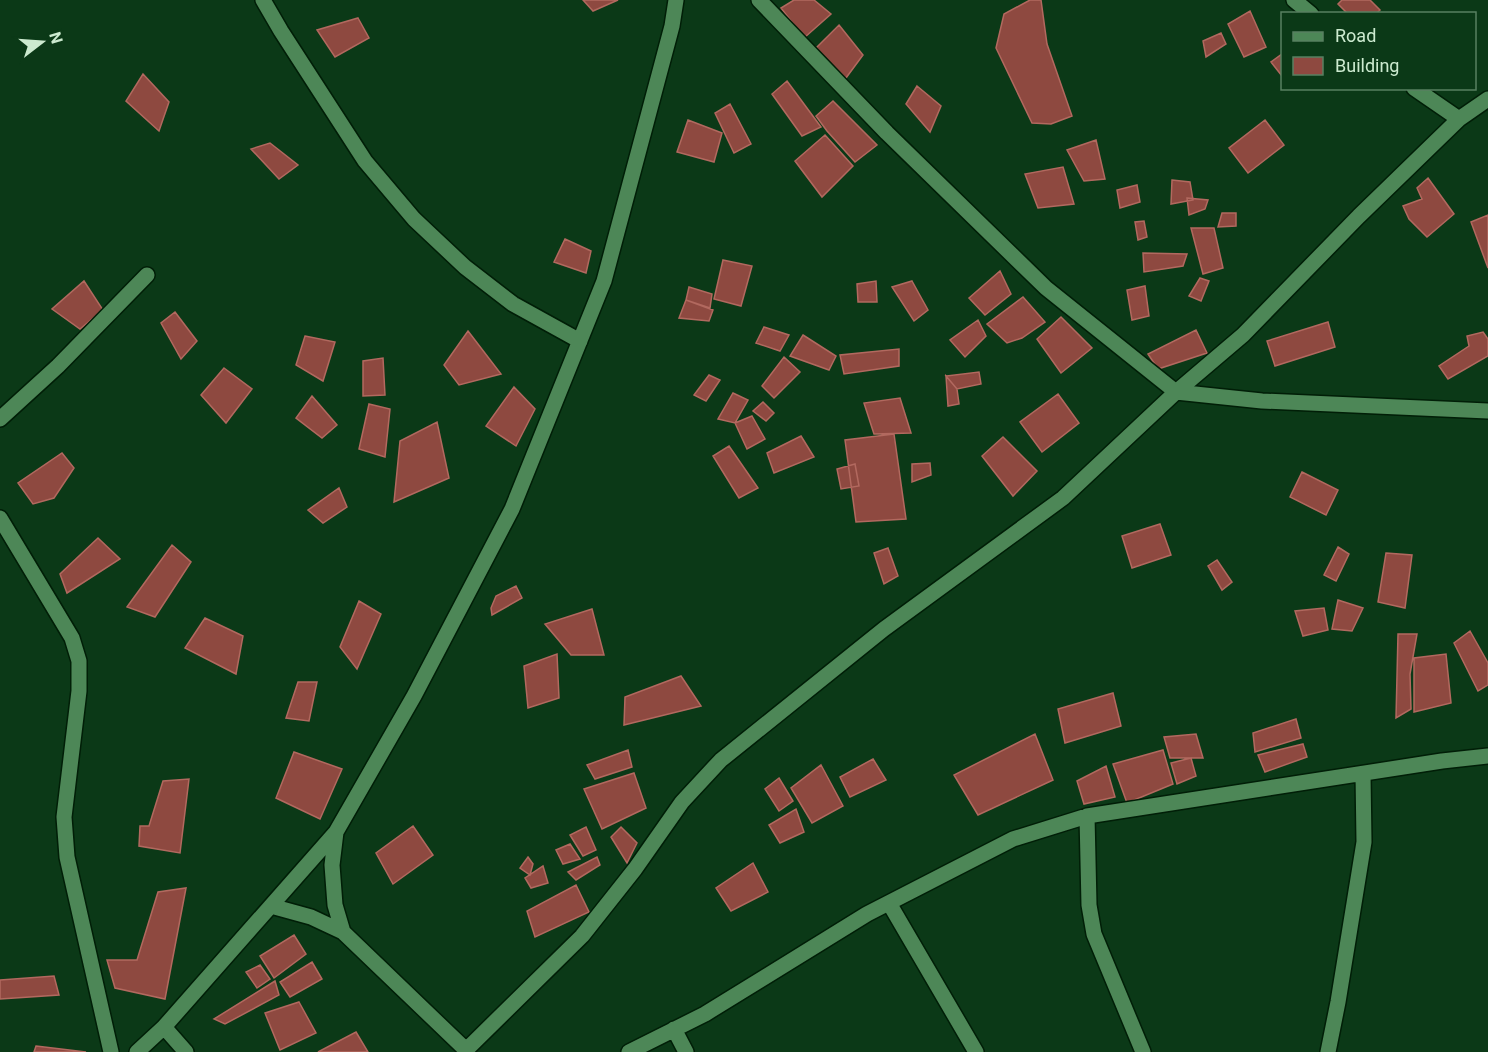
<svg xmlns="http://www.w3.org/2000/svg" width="1488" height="1052" font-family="Roboto,sans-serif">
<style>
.building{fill:#8e4940;stroke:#b2695f;stroke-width:1.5}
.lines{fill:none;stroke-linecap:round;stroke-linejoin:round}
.minor-casing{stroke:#011e07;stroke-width:18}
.minor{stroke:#4d8757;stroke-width:15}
</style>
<rect width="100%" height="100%" fill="#0b3917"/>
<path class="building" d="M 583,0 L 618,0 L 593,11 Z
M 794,0 L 814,0 L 831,14 L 804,38 L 781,8 Z
M 1030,0 L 1041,0 L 1047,44 L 1072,116 L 1051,124 L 1032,123 L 996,48 L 1004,14 Z
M 1342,0 L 1370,0 L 1380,10 L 1376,14 L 1348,14 L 1338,4 Z
M 1250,11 L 1266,47 L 1244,57 L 1228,24 Z
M 358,18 L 369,38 L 335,57 L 317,30 Z
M 839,25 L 863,55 L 843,82 L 813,51 Z
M 1221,33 L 1226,44 L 1206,57 L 1203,41 Z
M 1282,54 L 1282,76 L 1271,62 Z
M 143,74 L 169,102 L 159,131 L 126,101 Z
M 787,81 L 821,127 L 802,136 L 772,94 Z
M 917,86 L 941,106 L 930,132 L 906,104 Z
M 833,101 L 877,145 L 855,162 L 827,131 L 816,116 Z
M 730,104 L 751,144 L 734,153 L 715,113 Z
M 688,120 L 722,133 L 714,162 L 677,152 Z
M 1265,120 L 1284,145 L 1248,173 L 1229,148 Z
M 825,135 L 853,166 L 822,197 L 795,161 Z
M 1096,140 L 1105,179 L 1084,181 L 1067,150 Z
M 270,143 L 298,165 L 279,179 L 251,149 Z
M 1063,167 L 1074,204 L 1038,208 L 1025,174 Z
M 1428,178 L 1454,214 L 1427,237 L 1409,219 L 1403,206 L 1422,199 L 1417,188 Z
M 1172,180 L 1190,182 L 1193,200 L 1171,204 Z
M 1137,185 L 1140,202 L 1120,208 L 1117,190 Z
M 1187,198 L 1208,200 L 1205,209 L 1189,215 Z
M 1222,213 L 1236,213 L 1236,226 L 1218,227 Z
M 1488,215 L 1488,268 L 1471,222 Z
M 1144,221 L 1147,237 L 1138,240 L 1135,222 Z
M 1191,228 L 1214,228 L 1223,268 L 1203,274 Z
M 565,239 L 591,251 L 586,273 L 554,262 Z
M 1143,253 L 1187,254 L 1183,266 L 1144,272 Z
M 723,260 L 752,266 L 741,306 L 714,299 Z
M 1000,271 L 1011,294 L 985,315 L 969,298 Z
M 1200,278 L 1209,281 L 1201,301 L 1189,296 Z
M 84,281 L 103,310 L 80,329 L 52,309 Z
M 876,281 L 877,302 L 858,302 L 857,284 Z
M 912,281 L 928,310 L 914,321 L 892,287 Z
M 1145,286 L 1149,316 L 1132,320 L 1127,290 Z
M 689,287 L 712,294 L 710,308 L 686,300 Z
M 1023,297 L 1045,322 L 1022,338 L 1007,343 L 987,324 Z
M 686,300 L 713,310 L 709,321 L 679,318 Z
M 175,312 L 197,341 L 181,359 L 161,323 Z
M 1061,317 L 1092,348 L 1061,373 L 1037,339 Z
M 978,320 L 986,336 L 965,357 L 950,340 Z
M 1328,322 L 1335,347 L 1275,366 L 1267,341 Z
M 764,327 L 789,335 L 780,351 L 756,343 Z
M 1196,330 L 1207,353 L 1158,369 L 1148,354 Z
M 468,331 L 501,374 L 459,385 L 444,365 Z
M 1483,332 L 1488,339 L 1488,356 L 1448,379 L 1439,366 L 1469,346 L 1467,336 Z
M 803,335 L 836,356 L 829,370 L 790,356 Z
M 305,336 L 335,342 L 323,381 L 296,365 Z
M 899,349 L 899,366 L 844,374 L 840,355 Z
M 784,357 L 800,372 L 774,398 L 762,386 Z
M 383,358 L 385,395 L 363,396 L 363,361 Z
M 224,368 L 252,389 L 226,423 L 201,395 Z
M 979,372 L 981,384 L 957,389 L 946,376 Z
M 709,375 L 720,380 L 706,401 L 694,395 Z
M 946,376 L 957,389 L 959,404 L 948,406 Z
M 514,387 L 535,409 L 516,446 L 486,426 Z
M 733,393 L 748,400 L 735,423 L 718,419 Z
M 1058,394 L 1079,423 L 1042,452 L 1020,422 Z
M 312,396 L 337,425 L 322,438 L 296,418 Z
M 900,398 L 911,433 L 874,434 L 864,403 Z
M 763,402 L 774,413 L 766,421 L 753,411 Z
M 369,404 L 390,409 L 385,457 L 359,449 Z
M 752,416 L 765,439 L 747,449 L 735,423 Z
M 437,422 L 449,478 L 394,502 L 400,441 Z
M 894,434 L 906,519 L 856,522 L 845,440 Z
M 801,436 L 814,457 L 774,473 L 767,453 Z
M 1003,437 L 1037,471 L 1013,496 L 982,456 Z
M 729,446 L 758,488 L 739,498 L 713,456 Z
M 62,453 L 74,468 L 54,498 L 33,504 L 18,483 Z
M 930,463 L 931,475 L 912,482 L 912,464 Z
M 855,464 L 859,486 L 841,489 L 837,469 Z
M 1302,472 L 1338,490 L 1326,515 L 1290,497 Z
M 339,488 L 347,507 L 323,523 L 308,510 Z
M 1160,524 L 1171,555 L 1132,568 L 1122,536 Z
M 98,538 L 120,559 L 67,593 L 60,574 Z
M 172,545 L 191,562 L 155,617 L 127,607 Z
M 1338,547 L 1349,554 L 1336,581 L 1324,575 Z
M 888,548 L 898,576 L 884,584 L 874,553 Z
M 1386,553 L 1412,555 L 1405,608 L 1378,602 Z
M 1217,560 L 1232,582 L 1222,590 L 1208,566 Z
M 516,586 L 522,598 L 492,615 L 491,608 L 496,596 Z
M 1338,600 L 1363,608 L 1352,631 L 1332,629 Z
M 359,601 L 381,614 L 357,669 L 340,647 Z
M 1324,608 L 1328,630 L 1303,636 L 1295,611 Z
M 592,609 L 604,655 L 571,655 L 545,624 Z
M 205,618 L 243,636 L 236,674 L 185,648 Z
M 1470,631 L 1488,663 L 1488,685 L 1478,691 L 1454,643 Z
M 1398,634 L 1417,634 L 1410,674 L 1411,709 L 1396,718 Z
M 557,654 L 559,698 L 528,708 L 524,666 Z
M 1446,654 L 1451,703 L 1414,712 L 1414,658 Z
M 681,676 L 701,706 L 624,725 L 625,697 Z
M 298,682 L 317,682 L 309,721 L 286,718 Z
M 1113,693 L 1121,726 L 1065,743 L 1058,709 Z
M 1296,719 L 1301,738 L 1255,752 L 1253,733 Z
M 1035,734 L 1053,780 L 978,815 L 954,775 Z
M 1196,734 L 1203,758 L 1170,758 L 1164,737 Z
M 1303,744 L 1307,757 L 1265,772 L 1258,755 Z
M 628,750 L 632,767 L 595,779 L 587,765 Z
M 1163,750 L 1173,784 L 1127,803 L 1113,764 Z
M 294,752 L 342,769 L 320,819 L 276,798 Z
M 1191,758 L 1196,776 L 1177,784 L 1171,763 Z
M 873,759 L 886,780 L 850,797 L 840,777 Z
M 821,765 L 843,806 L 812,823 L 791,788 Z
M 1106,766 L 1115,797 L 1084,804 L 1077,781 Z
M 634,773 L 646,808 L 602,829 L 584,789 Z
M 779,778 L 793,801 L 779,811 L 765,789 Z
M 189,779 L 180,853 L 139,846 L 140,826 L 149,826 L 163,781 Z
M 796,809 L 804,832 L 780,843 L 769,825 Z
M 413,826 L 433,855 L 393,884 L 376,853 Z
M 586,827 L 596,850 L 583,856 L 570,835 Z
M 621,827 L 637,843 L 627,863 L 611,837 Z
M 570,844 L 580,859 L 563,864 L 556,850 Z
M 528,857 L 533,864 L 530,875 L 520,868 Z
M 597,857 L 600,865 L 576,880 L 568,872 Z
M 753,863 L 768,892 L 731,911 L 716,888 Z
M 543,866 L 548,883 L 531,888 L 525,878 Z
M 576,885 L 589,912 L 535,937 L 527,911 Z
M 186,888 L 165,999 L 115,988 L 107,960 L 137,960 L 158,892 Z
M 294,935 L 306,954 L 274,978 L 260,956 Z
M 312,962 L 322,979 L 290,997 L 280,982 Z
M 260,965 L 270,979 L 257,988 L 246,972 Z
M 54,976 L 59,995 L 0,999 L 0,980 Z
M 275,981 L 279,995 L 225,1024 L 214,1019 Z
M 299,1002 L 316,1033 L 280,1050 L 265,1013 Z
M 356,1032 L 368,1052 L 318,1052 Z
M 36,1046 L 86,1052 L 34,1052 Z"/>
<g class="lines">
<g class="minor-casing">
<path id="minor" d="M 263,0 L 281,31 L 365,161 L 414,219 L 465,267 L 513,304 L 580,341
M 759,0 L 887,133 L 1046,288 L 1176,392 L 1243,335 L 1359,216 L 1459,119 L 1488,99
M 1294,0 L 1311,14
M 1414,88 L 1459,119
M 0,419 L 58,366 L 147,275
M 0,518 L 72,638 L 79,661 L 79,691 L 64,817 L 67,857 L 111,1052
M 1087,816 L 1089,905 L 1094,934 L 1143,1052
M 336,832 L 332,865 L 335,905 L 343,932 L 466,1050
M 889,903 L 976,1052
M 271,906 L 311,917 L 343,932
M 164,1027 L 186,1052
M 674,1029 L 686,1052
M 137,1052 L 164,1027 L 336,832 L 414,696 L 512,509 L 604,281 L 672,26 L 676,0
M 464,1052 L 582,936 L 635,869 L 682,802 L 721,760 L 884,629 L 1063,498 L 1176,392 L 1262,401 L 1488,411
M 629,1052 L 705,1014 L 867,914 L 1013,839 L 1087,816 L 1442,761 L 1488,756
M 1328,1052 L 1338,1002 L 1364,842 L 1363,774"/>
</g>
<use href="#minor" class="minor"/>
</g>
<rect x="1281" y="12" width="195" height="78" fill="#0b3917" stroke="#588061" stroke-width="1.5"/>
<rect x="1293" y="32" width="30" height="9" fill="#4d8757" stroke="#588061" stroke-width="1.5"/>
<text x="1335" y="42" font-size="18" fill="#cceacf">Road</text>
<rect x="1293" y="57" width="30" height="18" fill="#8e4940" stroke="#588061" stroke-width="1.5"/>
<text x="1335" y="72" font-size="18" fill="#cceacf">Building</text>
<g transform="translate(42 42) rotate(73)" stroke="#0b3917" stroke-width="4.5" paint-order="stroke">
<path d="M0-4.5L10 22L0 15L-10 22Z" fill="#cceacf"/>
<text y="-9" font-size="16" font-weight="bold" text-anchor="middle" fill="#cceacf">N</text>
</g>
</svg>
